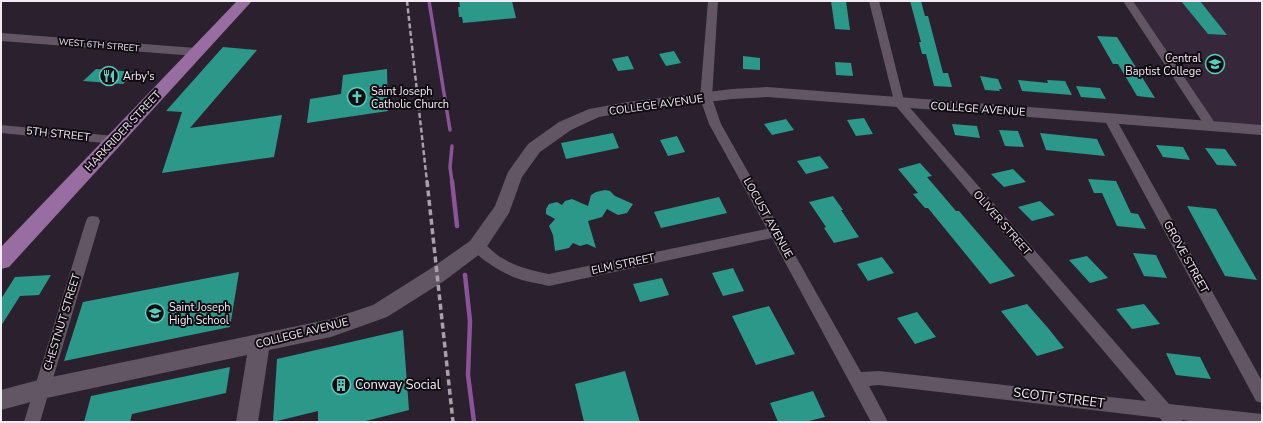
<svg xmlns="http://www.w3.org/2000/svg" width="1263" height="423" font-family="'Nunito Sans',sans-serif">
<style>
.built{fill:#37273a}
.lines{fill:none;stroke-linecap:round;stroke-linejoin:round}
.stream-far1{stroke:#8b5398;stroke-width:3.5}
.stream{stroke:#8b5398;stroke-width:4.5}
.building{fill:#2c988a}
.street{fill:#625665;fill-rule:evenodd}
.secondary{fill:#625665;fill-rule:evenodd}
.primary{fill:#986da1;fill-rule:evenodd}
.rail-far1{stroke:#a8a0ab;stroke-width:2.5;stroke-dasharray:5 2.5;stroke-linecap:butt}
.rail{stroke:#a8a0ab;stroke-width:3.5;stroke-dasharray:6 3.5;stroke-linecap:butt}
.labels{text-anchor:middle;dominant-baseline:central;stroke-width:4;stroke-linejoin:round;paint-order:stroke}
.far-street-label{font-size:9px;fill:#f2ebf4;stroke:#110c12}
.poi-label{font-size:11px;fill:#f2ebf4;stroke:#110c12;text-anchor:start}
.street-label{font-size:11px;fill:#f2ebf4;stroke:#110c12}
.near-poi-label{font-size:13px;fill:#f2ebf4;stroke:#110c12;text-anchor:start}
.near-street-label{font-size:13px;fill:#f2ebf4;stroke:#110c12}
</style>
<rect width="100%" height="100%" fill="#2b202e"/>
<path class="built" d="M 1127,1 L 1262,1 L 1262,130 L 1211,126 Z"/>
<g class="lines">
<path class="stream-far1" d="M 429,1 L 450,130
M 452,182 L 450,167 L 452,146"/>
<path class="stream" d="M 452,181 L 457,226
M 465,275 L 470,321 L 468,375 L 474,422"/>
</g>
<path class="building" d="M 459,1 L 512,1 L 516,18 L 463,23 L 462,17 L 459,17 L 458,7 L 460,7 Z
M 831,1 L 846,1 L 850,30 L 835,29 Z
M 910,1 L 921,1 L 925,16 L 928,16 L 943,73 L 948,73 L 952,87 L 934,86 L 926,54 L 922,54 L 919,42 L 921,42 Z
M 1181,1 L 1200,1 L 1227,35 L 1208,34 Z
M 1097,36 L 1117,37 L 1155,98 L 1137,96 L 1118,64 L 1113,64 Z
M 223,47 L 257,50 L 190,128 L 282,115 L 274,157 L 162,173 L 182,112 L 166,111 Z
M 674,51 L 681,63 L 666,66 L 659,54 Z
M 628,56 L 634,69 L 618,71 L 612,59 Z
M 743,56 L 760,58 L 760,70 L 743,69 Z
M 835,62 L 851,63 L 853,76 L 836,75 Z
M 96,69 L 135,72 L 123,84 L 83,81 Z
M 387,69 L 388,111 L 307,123 L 310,99 L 341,94 L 343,75 Z
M 980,76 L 998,79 L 1002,89 L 999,89 L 1000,91 L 985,90 Z
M 1018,80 L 1048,83 L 1047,80 L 1065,81 L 1072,95 L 1022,91 Z
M 1076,86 L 1100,88 L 1106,99 L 1081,97 Z
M 864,118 L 873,134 L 856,136 L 847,120 Z
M 786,119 L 794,130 L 772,135 L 764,124 Z
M 952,124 L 977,126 L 980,138 L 955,135 Z
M 999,130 L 1018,131 L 1024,147 L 1005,146 Z
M 613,133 L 619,148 L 566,159 L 561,143 Z
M 1040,133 L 1097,139 L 1105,156 L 1046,150 Z
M 677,136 L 685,152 L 668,156 L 660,140 Z
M 1156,145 L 1183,147 L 1190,160 L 1163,157 Z
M 1205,148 L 1225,149 L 1237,166 L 1217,165 Z
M 820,156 L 829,168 L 806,174 L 797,161 Z
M 920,163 L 932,176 L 927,177 L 956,211 L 959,211 L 1015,276 L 990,284 L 928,208 L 925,208 L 913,194 L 918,193 L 898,169 Z
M 1013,169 L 1026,182 L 1004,187 L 991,174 Z
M 1088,179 L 1116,181 L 1131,213 L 1138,214 L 1146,229 L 1117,226 L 1102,193 L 1094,193 Z
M 605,190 L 610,191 L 615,196 L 633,204 L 627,213 L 618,215 L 607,209 L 602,217 L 588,221 L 596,248 L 587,244 L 580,246 L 573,243 L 569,248 L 555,251 L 553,235 L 549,226 L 555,219 L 546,214 L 546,209 L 549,204 L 557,202 L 562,205 L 565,201 L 572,199 L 588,206 L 591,195 L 596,192 Z
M 833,196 L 843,210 L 841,210 L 859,237 L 834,243 L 824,228 L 826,227 L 809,202 Z
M 719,197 L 727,213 L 661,228 L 654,212 Z
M 1040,201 L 1055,215 L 1032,221 L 1018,207 Z
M 1187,206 L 1216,209 L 1257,280 L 1225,276 Z
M 1133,253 L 1156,255 L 1167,278 L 1144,276 Z
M 1087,256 L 1108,278 L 1090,283 L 1069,260 Z
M 882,257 L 894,273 L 868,281 L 857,264 Z
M 733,268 L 744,291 L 723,296 L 712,273 Z
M 239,272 L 230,327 L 64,361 L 83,302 Z
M 51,275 L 39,295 L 20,296 L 1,326 L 1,299 L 15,277 Z
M 662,278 L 669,295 L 640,302 L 633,284 Z
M 1027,304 L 1048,328 L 1064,348 L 1037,356 L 1001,311 Z
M 1144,304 L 1160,324 L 1132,329 L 1116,309 Z
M 769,306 L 795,354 L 756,365 L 732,316 Z
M 917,312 L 936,337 L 915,344 L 897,318 Z
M 403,330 L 409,410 L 362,422 L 318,422 L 318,411 L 273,422 L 277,359 Z
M 1166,353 L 1200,357 L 1211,379 L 1176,375 Z
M 230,367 L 226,393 L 132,414 L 130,422 L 84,422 L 91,396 Z
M 625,371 L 640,422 L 584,422 L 575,384 Z
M 813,391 L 825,417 L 805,422 L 778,422 L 770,403 Z"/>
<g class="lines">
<path class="street" d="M 708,1 L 718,1 L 712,98 L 721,124 L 861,372 L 879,371 L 1146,401 L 895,105 L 869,1 L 879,1 L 904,101 L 1169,404 L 1262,414 L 1262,422 L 1195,422 L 1182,420 L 1182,422 L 1163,422 L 1160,418 L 879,385 L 869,386 L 888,422 L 871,422 L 772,238 L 549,286 C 538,283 526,282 516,278 C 503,273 477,258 470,246 L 472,242 C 482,239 489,248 496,254 C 512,266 530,270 549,274 L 767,229 L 709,124 L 700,98 Z
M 1123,1 L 1133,1 L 1215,123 L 1217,126 L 1215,129 L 1207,129 Z
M 1110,115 L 1114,116 L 1116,119 L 1262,381 L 1262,403 L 1256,401 L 1104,119 L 1106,116 Z
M 1,125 L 114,136 L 118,137 L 120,140 L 118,143 L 114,144 L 1,133 Z
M 93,216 L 98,217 L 100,221 L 40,422 L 24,422 L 86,221 L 88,217 Z"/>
<path class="secondary" d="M 1,33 L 196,48 L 201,49 L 203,52 L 201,55 L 196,56 L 1,41 Z
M 767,87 L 1262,125 L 1262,135 L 767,97 L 732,99 L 628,112 L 599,117 L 571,130 L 540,152 L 522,177 L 509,213 L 484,251 L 444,281 L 387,317 L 331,337 L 269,350 L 258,422 L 236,422 L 247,355 L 42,399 L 1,410 L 1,390 L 42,379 L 331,319 L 373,305 L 430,269 L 470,241 L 495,206 L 508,172 L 528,144 L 559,122 L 589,109 L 628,102 L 732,89 Z"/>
<path class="primary" d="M 237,1 L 252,1 L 9,267 L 1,269 L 1,247 Z"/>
<path class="rail-far1" d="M 407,1 L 427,182"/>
<path class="rail" d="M 427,181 L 453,422"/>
</g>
<defs>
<g id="university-ring" transform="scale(1)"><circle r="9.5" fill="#110c12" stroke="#5acebd" stroke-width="1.5"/><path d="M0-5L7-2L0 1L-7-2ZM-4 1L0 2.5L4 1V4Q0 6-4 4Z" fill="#5acebd"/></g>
<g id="restaurant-ring" transform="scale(1)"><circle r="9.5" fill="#110c12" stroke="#5acebd" stroke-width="1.5"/><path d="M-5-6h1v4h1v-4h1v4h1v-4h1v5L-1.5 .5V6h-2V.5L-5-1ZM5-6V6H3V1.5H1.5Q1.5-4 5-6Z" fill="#5acebd"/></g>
<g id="church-ring" transform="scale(1)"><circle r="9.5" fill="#110c12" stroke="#5acebd" stroke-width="1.5"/><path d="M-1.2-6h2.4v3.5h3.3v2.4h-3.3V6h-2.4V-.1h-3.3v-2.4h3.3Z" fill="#5acebd"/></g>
<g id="school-ring" transform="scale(1)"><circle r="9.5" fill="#110c12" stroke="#5acebd" stroke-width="1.5"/><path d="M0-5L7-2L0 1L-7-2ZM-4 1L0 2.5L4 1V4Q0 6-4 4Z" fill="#5acebd"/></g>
<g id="building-ring" transform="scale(1)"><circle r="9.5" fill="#110c12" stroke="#5acebd" stroke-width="1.5"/><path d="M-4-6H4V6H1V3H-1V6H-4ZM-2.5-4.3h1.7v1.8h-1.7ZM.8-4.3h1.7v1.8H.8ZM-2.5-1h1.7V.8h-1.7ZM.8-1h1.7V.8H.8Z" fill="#5acebd"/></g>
</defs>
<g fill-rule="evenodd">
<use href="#university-ring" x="1215" y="64"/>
<use href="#restaurant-ring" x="109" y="76"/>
<use href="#church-ring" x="357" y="97"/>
<use href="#school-ring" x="155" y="313"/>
<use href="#building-ring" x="341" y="385"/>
</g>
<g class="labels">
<g class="far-street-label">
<text transform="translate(99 45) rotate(5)">WEST 6TH STREET</text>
</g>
<g class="poi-label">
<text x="1201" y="58" text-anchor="end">Central<tspan x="1201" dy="13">Baptist College</tspan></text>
<text x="123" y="76">Arby's</text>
<text x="371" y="91">Saint Joseph<tspan x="371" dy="13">Catholic Church</tspan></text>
<text x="169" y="307">Saint Joseph<tspan x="169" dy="13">High School</tspan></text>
</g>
<g class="street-label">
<text transform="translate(656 105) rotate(-8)">COLLEGE AVENUE</text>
<text transform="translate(978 109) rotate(4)">COLLEGE AVENUE</text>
<text transform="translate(123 131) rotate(-47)">HARKRIDER STREET</text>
<text transform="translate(58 134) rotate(6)">5TH STREET</text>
<text transform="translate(768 218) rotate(61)">LOCUST AVENUE</text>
<text transform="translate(1002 223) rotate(49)">OLIVER STREET</text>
<text transform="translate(1186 257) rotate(61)">GROVE STREET</text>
<text transform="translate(623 264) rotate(-12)">ELM STREET</text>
<text transform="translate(62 322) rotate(-73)">CHESTNUT STREET</text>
<text transform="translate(302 333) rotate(-14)">COLLEGE AVENUE</text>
</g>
<g class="near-poi-label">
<text x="355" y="385">Conway Social</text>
</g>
<g class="near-street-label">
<text transform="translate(1059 398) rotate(7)">SCOTT STREET</text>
</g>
</g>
<rect width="1263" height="423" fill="none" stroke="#f2ebf4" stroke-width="4"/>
</svg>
